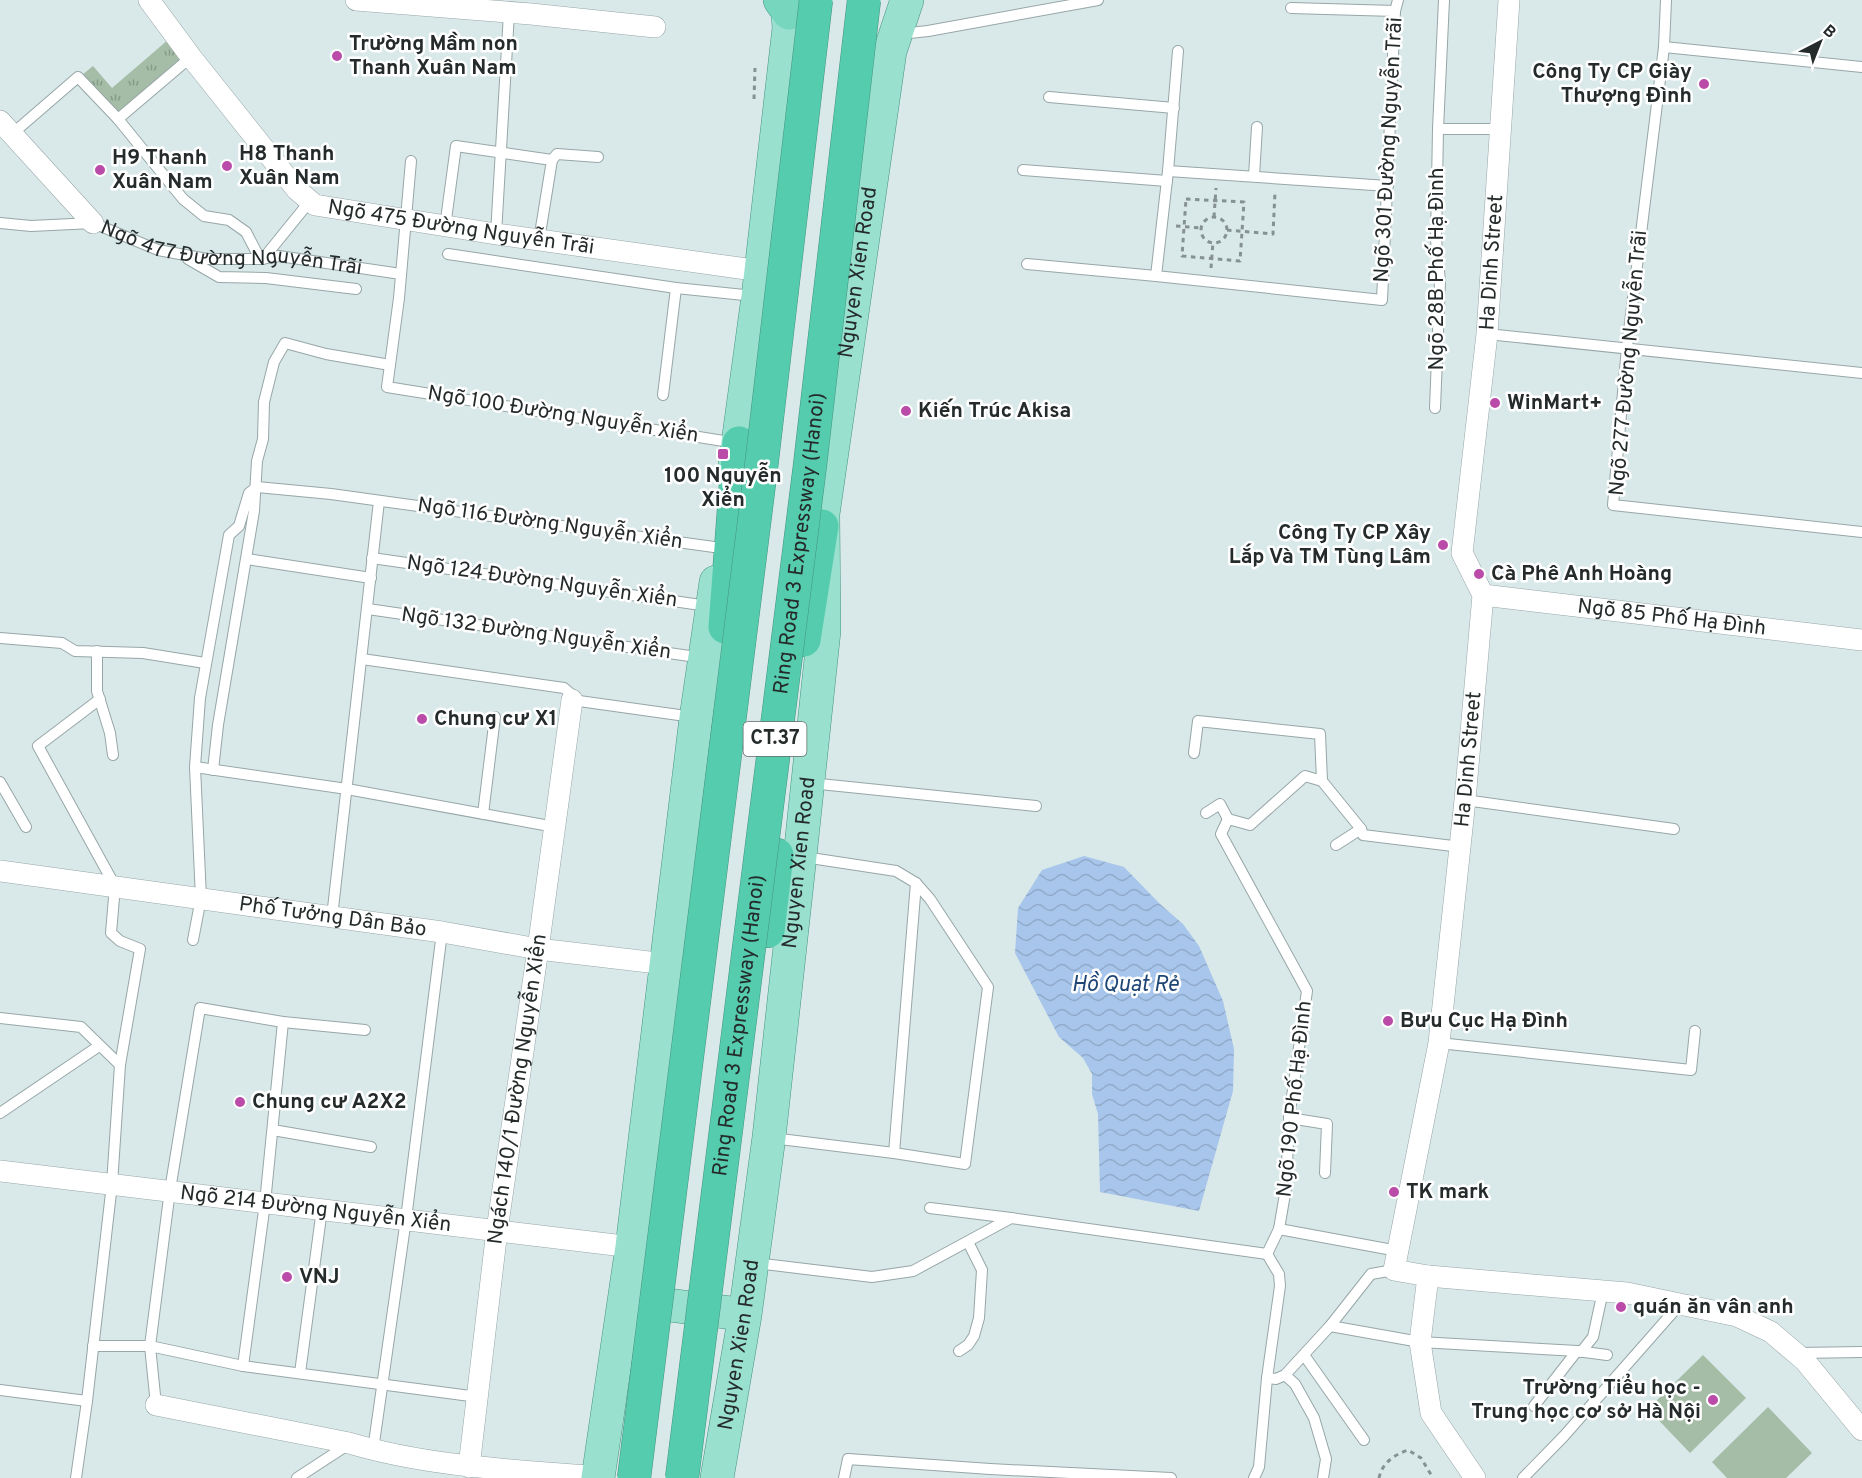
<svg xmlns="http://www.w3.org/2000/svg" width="1862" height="1478" font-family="Overpass,sans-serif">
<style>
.grass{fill:url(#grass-tufts)}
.garden{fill:#a5bda7}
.water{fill:url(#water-waves)}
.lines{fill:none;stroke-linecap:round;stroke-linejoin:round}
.service-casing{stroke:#97a6a7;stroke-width:12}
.minor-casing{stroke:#97a6a7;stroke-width:22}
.primary-casing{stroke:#449480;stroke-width:34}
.trunk-casing{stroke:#449480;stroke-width:34}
.motorway-casing{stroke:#449480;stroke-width:34}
.path{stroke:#869191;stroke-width:3;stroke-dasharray:4.5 4.5;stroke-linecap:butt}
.service{stroke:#fff;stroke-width:10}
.minor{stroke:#fff;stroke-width:21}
.primary{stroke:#99e0ce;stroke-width:33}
.trunk{stroke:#77d6be;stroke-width:33}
.motorway{stroke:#55ccae;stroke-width:33}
.motorway-bridge-casing{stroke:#449480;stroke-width:34;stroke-linecap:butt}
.motorway-bridge{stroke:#55ccae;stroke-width:33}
.poi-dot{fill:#bb4ba8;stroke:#fff;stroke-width:2}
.labels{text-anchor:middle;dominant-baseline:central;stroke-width:5;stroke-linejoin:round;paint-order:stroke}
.shield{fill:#fff;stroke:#666b6b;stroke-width:1.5}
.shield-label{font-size:20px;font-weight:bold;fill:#252b2b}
.poi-label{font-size:21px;font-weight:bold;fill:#252b2b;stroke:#fff;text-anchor:start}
.street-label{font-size:21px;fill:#252b2b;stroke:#fff}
.water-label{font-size:22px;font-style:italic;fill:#1e4675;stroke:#fff}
</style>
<defs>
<pattern id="grass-tufts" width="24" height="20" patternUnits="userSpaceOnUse" patternTransform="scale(1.5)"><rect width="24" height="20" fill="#a5bda7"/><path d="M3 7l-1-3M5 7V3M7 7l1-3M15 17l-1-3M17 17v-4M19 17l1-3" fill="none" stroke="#869a88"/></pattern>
<pattern id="water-waves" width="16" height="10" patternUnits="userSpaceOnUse" patternTransform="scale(1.5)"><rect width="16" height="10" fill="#a8c6eb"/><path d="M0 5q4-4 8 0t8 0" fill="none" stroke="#90aaca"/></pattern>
</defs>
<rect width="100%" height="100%" fill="#d9e8e9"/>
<path class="grass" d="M 169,39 L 184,56 L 116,114 L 82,75 L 93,66 L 112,88 Z"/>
<path class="garden" d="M 1703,1355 L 1746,1398 L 1690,1453 L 1648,1409 Z
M 1768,1407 L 1812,1453 L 1786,1478 L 1727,1478 L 1712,1462 Z"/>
<path class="water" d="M 1084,856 L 1124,867 L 1160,904 L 1183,924 L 1199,946 L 1223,1001 L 1234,1049 L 1233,1091 L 1199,1211 L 1100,1192 L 1098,1114 L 1092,1094 L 1092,1074 L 1083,1058 L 1059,1037 L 1015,953 L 1018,908 L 1042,870 Z"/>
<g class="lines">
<g class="service-casing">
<g id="service">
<path d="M 1666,0 L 1664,47 L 1627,347 L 1613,505 L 1862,532"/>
<path d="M 1291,8 L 1395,11"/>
<path d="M 900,34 L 928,31 L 1098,0"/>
<path d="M 1664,47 L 1862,67"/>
<path d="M 1178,51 L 1168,171 L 1156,276 L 1382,300 L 1395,11 L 1398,0"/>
<path d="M 1049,97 L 1174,108"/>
<path d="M 118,119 L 191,57"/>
<path d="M 1438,129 L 1501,129"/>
<path d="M 12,134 L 78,77 L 118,119 L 183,199 L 204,216 L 229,220 L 246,232 L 260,259"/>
<path d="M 552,160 L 557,154 L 598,157"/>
<path d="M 411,161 L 399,298 L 387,387 L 736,443"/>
<path d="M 1023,170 L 1167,181"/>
<path d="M 1168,171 L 1388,186"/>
<path d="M 1254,176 L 1257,127"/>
<path id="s1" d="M 0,223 L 31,226 L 93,223 L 158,250 L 207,259 L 260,259 L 279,256 L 401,274"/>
<path d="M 445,227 L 456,146 L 552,160 L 539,240"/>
<path d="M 496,234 L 509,13"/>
<path d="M 448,254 L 676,288 L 754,296"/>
<path d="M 188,259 L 219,277 L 266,278 L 356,289"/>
<path d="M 263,259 L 310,201"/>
<path d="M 1027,264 L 1156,276"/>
<path d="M 1487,334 L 1862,373"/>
<path d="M 663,395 L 676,288"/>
<path d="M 1435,408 L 1440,281 L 1436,240 L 1438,129 L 1444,0"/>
<path d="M 257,487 L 331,494 L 721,548"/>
<path d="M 372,558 L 708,606"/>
<path d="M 247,559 L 371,578"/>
<path d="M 368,609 L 703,658"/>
<path d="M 0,638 L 62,643 L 75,651 L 143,653 L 205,663"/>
<path d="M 97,651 L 97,691 L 110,733 L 113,755"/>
<path d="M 362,659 L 564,688 L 571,694 L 572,700 L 693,717"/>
<path d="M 1194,753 L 1198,721 L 1320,734 L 1322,781"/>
<path d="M 195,767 L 347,789 L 555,827"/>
<path d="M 213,770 L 218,725 L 254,511 L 257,461 L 263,439 L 264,402 L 274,362 L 285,343 L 326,354 L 390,365"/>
<path d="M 0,782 L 26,827"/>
<path d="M 810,783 L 1036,806"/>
<path d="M 1465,800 L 1674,829"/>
<path d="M 1206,813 L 1220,804 L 1228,819"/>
<path d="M 483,814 L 495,717"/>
<path d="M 1336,845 L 1361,829"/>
<path d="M 332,917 L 379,501"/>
<path d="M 193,940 L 201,898 L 195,767 L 200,698 L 229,535 L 239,526 L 249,493 L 257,487"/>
<path d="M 0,1018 L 81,1027 L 120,1065"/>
<path d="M 1439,1043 L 1691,1070 L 1695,1031"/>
<path d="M 0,1113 L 99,1046"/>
<path d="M 1289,1118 L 1327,1124 L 1325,1173"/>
<path d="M 273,1130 L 371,1147"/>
<path d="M 772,1138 L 894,1153 L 965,1164 L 988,987 L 930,899 L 916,883 L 896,871 L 804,857"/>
<path d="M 894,1153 L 916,883"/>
<path d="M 930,1208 L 1011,1218"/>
<path d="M 1279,1229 L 1398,1251"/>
<path d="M 756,1263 L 872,1277 L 913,1271 L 1011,1218 L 1267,1254 L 1279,1229 L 1286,1188 L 1289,1118 L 1307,991 L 1221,834 L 1228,819 L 1250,825 L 1305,776 L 1322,781 L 1361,829 L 1363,835 L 1461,847"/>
<path d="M 1330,1326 L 1420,1342 L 1577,1351 L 1607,1355"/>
<path d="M 93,1346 L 150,1346 L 243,1366 L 478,1397"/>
<path d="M 959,1351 L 968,1345 L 974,1336 L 979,1318 L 982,1270 L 968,1242"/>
<path d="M 1581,1352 L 1593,1337 L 1603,1291"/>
<path d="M 1798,1353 L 1862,1352"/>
<path d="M 1304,1355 L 1364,1440"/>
<path d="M 243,1366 L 265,1203 L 283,1022"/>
<path d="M 300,1373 L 322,1209"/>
<path d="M 1285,1375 L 1295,1384 L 1314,1418 L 1326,1459 L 1323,1478"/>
<path d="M 1267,1378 L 1276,1379 L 1285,1375 L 1330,1326 L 1371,1274 L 1394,1270"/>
<path d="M 0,1390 L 87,1401"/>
<path d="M 156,1405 L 150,1346 L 170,1190 L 200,1008 L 283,1022 L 365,1030"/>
<path d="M 1534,1406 L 1577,1351"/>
<path d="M 373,1450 L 406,1219 L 442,932"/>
<path d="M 76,1478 L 87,1401 L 112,1184 L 120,1065 L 140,949 L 120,941 L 111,933 L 115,886 L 38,746 L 100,699"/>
<path d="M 297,1478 L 349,1444"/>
<path d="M 844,1478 L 848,1459 L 990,1469 L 1171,1478"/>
<path d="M 1254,1478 L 1259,1467 L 1267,1378 L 1280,1286 L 1279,1274 L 1267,1254"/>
<path d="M 1523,1478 L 1564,1436 L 1681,1303"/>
</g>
</g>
<g class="minor-casing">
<g id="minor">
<path id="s2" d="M 149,0 L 191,57 L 297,190 L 315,205 L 496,234 L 761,271"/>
<path d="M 356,0 L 531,14 L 655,27"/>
<path d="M 0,121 L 93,223"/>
<path id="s3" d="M 1483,595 L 1862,640"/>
<path id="s4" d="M 0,871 L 442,932 L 538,949 L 666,964"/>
<path id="s5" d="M 0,1171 L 632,1247"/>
<path d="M 1428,1276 L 1627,1293 L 1737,1316 L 1771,1332 L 1805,1361 L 1862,1430"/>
<path d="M 156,1405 L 349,1443 C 430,1467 515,1470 598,1477"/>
<path id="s6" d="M 469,1467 L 497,1230 L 538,949 L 572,700"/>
<path id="s7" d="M 1475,1478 L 1431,1413 L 1420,1342 L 1428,1276 L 1394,1270 L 1439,1043 L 1465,800 L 1483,595 L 1462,553 L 1487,334 L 1509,0"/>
</g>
</g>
<g class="primary-casing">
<g id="primary">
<path d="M 734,472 L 758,297 L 789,28 L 787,0"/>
<path d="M 629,1300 L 732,1313"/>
<path d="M 598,1478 L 632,1247 L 696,718 L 716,582"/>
<path id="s8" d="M 717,1478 L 745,1315 L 769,1137 L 800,856 L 824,631 L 823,514 L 890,51 L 907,0"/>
</g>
</g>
<g class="trunk-casing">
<path id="trunk" d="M 780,0 L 789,13"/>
</g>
<g class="motorway-casing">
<path id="motorway" d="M 725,627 L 739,443
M 804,640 L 822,526
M 768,931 L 777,855"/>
</g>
<path class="path" d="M 754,99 L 755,68
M 1186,199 L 1244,202 L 1240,261 L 1182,256 Z
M 1214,217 L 1216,188
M1201 230a13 13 0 1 1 26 0a13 13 0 1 1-26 0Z
M 1176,226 L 1201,228
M 1227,230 L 1273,234 L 1275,192
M 1211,268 L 1213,242
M 1379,1478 C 1382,1463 1394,1455 1408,1450 L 1421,1458 L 1433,1478"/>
<use href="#service" class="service"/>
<use href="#minor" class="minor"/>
<use href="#primary" class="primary"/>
<use href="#trunk" class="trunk"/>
<use href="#motorway" class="motorway"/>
<g class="motorway-bridge-casing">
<g id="motorway-bridge">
<path d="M 634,1478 L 762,460 L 816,0"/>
<path id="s9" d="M 682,1478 L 810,465 L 864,0"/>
</g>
</g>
<use href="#motorway-bridge" class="motorway-bridge"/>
</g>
<g class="poi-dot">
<circle cx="337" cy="56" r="6"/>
<circle cx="1704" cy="84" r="6"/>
<circle cx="227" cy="166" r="6"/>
<circle cx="100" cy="170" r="6"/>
<circle cx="1495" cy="403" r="6"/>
<circle cx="906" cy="411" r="6"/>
<rect x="717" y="448" width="12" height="12" rx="3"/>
<circle cx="1443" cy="545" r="6"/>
<circle cx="1479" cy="574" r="6"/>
<circle cx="422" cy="719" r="6"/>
<circle cx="1388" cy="1021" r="6"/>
<circle cx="240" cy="1102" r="6"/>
<circle cx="1394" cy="1192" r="6"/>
<circle cx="287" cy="1277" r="6"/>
<circle cx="1621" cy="1307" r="6"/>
<circle cx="1713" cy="1400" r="6"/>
</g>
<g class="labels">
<rect class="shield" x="743.5" y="722" width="63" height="34" rx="4.5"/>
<g class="shield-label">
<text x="775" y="739">CT.37</text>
</g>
<g class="poi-label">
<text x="349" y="44">Trường Mầm non<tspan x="349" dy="24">Thanh Xuân Nam</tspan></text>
<text x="1692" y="72" text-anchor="end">Công Ty CP Giày<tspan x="1692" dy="24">Thượng Đình</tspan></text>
<text x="239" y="154">H8 Thanh<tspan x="239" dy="24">Xuân Nam</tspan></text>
<text x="112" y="158">H9 Thanh<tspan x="112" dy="24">Xuân Nam</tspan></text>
<text x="1507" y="403">WinMart+</text>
<text x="918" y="411">Kiến Trúc Akisa</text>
<text x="723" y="476" text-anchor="middle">100 Nguyễn<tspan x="723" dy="24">Xiển</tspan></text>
<text x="1431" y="533" text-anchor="end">Công Ty CP Xây<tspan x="1431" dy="24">Lắp Và TM Tùng Lâm</tspan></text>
<text x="1491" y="574">Cà Phê Anh Hoàng</text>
<text x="434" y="719">Chung cư X1</text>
<text x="1400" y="1021">Bưu Cục Hạ Đình</text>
<text x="252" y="1102">Chung cư A2X2</text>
<text x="1406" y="1192">TK mark</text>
<text x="299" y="1277">VNJ</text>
<text x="1633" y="1307">quán ăn vân anh</text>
<text x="1701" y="1388" text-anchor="end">Trường Tiểu học -<tspan x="1701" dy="24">Trung học cơ sở Hà Nội</tspan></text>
</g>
<g class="street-label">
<text transform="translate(1389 150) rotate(-87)">Ngõ 301 Đường Nguyễn Trãi</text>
<text stroke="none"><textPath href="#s2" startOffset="412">Ngõ 475 Đường Nguyễn Trãi</textPath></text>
<text stroke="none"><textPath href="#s1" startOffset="236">Ngõ 477 Đường Nguyễn Trãi</textPath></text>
<text stroke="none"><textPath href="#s7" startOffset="1272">Ha Dinh Street</textPath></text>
<text transform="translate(1437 269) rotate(-90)">Ngõ 28B Phố Hạ Đình</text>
<text stroke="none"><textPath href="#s8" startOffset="1215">Nguyen Xien Road</textPath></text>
<text transform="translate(1629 363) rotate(-85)">Ngõ 277 Đường Nguyễn Trãi</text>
<text transform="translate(563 415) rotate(9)">Ngõ 100 Đường Nguyễn Xiển</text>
<text transform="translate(550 524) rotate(8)">Ngõ 116 Đường Nguyễn Xiển</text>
<text stroke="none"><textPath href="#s9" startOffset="942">Ring Road 3 Expressway (Hanoi)</textPath></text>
<text transform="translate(542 582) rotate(8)">Ngõ 124 Đường Nguyễn Xiển</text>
<text stroke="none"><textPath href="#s3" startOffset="190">Ngõ 85 Phố Hạ Đình</textPath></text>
<text transform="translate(536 634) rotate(8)">Ngõ 132 Đường Nguyễn Xiển</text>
<text stroke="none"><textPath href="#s7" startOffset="768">Ha Dinh Street</textPath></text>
<text stroke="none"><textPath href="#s8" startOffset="621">Nguyen Xien Road</textPath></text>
<text stroke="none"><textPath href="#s4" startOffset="336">Phố Tưởng Dân Bảo</textPath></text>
<text stroke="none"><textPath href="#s9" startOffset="456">Ring Road 3 Expressway (Hanoi)</textPath></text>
<text stroke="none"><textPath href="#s6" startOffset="381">Ngách 140/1 Đường Nguyễn Xiển</textPath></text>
<text transform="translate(1295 1099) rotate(-84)">Ngõ 190 Phố Hạ Đình</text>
<text stroke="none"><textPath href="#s5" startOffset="318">Ngõ 214 Đường Nguyễn Xiển</textPath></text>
<text stroke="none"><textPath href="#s8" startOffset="135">Nguyen Xien Road</textPath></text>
</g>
<g class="water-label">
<text x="1125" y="985">Hồ Quạt Rẻ</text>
</g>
</g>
<g transform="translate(1820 42) rotate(42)" stroke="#ffffff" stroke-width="4.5" paint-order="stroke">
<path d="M0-4.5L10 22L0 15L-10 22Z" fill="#252b2b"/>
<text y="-9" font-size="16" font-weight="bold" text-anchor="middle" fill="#252b2b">B</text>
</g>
</svg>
